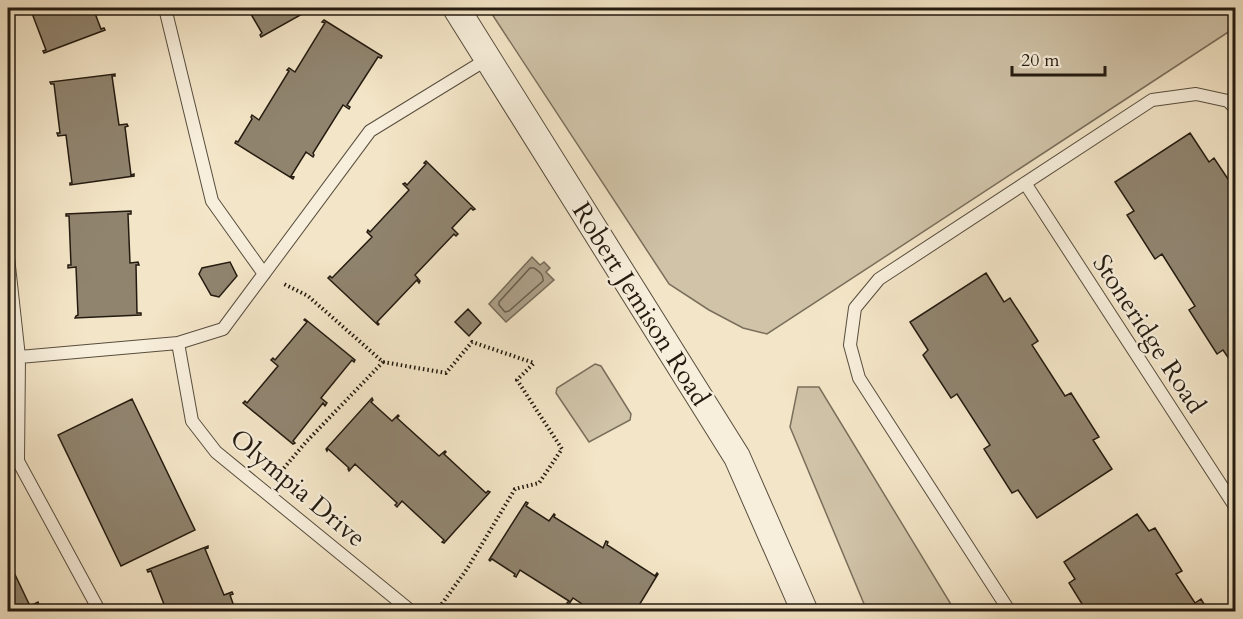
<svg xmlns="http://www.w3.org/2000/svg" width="1243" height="619" font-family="Cardo,serif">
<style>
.green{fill:#d0c3a8;stroke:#7a6f5c;stroke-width:1.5}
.water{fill:#ada089;stroke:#766b59;stroke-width:1.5}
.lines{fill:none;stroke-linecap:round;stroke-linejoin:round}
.shore{stroke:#685e4c;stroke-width:1.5}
.building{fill:#90846f;stroke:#241b10;stroke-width:1.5}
.service-casing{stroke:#584e3e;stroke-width:14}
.minor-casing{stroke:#584e3e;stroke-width:28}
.path{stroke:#241b10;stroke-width:4;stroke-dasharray:1.5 3;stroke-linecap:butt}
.service{stroke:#f7eedb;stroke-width:12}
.minor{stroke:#f7eedb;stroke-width:26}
.labels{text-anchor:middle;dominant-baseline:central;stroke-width:4.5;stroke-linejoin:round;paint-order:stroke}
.street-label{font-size:26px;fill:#241b10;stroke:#f7eedb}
</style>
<rect width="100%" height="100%" fill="#f3e5c7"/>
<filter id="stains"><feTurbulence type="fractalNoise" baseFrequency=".00333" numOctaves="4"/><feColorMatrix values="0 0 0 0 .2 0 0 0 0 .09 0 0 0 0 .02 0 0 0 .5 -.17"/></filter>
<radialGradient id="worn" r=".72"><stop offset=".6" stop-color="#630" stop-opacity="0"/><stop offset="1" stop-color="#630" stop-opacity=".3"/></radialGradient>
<path class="green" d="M 488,8 L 1235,8 L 1236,27 L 767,334 L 743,328 L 709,310 L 669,284 Z
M 595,364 L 601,366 L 631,414 L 630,420 L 589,442 L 556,393 L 557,388 Z
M 798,387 L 819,387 L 955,611 L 867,611 L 790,427 Z"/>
<path class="water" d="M 532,257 L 540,265 L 544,262 L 550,268 L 546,272 L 554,280 L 506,322 L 489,304 Z"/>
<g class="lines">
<path class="shore" d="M 534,268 C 538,271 544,274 543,281 L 509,311 L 505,312 L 499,305 L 499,302 L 530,268 Z"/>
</g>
<path class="building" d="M 30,8 L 93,8 L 101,29 L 104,28 L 105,30 L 44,53 L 43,51 L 46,50 Z
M 245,8 L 313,8 L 261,37 L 260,35 L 262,33 L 248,9 L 246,10 Z
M 324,20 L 382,56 L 381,58 L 378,57 L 347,105 L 350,107 L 349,109 L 343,105 L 313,153 L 314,155 L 313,157 L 306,152 L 291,176 L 294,177 L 293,179 L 235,143 L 236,141 L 238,142 L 252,119 L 251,117 L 252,115 L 259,120 L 289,71 L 287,70 L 289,68 L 295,72 L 325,23 L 322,22 Z
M 115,74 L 115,76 L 112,76 L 119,125 L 127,124 L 128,126 L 125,127 L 131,175 L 134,174 L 134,176 L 70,185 L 70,183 L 72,183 L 66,135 L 58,136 L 57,133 L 60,133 L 54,84 L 51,84 L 50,82 Z
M 1190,133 L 1209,162 L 1214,158 L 1236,191 L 1236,369 L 1223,350 L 1217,354 L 1189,310 L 1195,306 L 1162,254 L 1155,259 L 1127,215 L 1134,211 L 1115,182 Z
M 426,161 L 475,209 L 473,210 L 471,208 L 452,228 L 458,234 L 456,236 L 454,234 L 415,275 L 420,281 L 419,283 L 417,280 L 377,322 L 379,324 L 378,325 L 328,278 L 330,276 L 332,278 L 372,237 L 367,232 L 368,230 L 370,232 L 409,190 L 403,184 L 405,183 L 407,185 L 426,164 L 424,163 Z
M 131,211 L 131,214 L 128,214 L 130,263 L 138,262 L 139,265 L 136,265 L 137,313 L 141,313 L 141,315 L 75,318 L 76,316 L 78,315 L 76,267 L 68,268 L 68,265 L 71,265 L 69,216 L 66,216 L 66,214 Z
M 230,262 L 237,276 L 219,297 L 211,295 L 199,274 L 202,268 Z
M 986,273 L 1004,302 L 1010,298 L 1038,341 L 1032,345 L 1065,396 L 1071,393 L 1099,437 L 1093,440 L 1112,469 L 1037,518 L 1018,490 L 1012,493 L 984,449 L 990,445 L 957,394 L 951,398 L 923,355 L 928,350 L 910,322 Z
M 468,309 L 481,323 L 469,336 L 455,322 Z
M 305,319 L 355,360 L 354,362 L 352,360 L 321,398 L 327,403 L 325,406 L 323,403 L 293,441 L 295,443 L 293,444 L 243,403 L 245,401 L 247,403 L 278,366 L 271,360 L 273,358 L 275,360 L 307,322 L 304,320 Z
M 372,398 L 373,400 L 371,402 L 392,421 L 398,415 L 399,416 L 397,418 L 439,456 L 445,451 L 446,452 L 444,454 L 486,493 L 488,491 L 490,492 L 444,543 L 442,542 L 444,540 L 402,501 L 397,507 L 395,505 L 397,503 L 355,464 L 349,471 L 348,469 L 349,468 L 328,449 L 327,451 L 326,449 Z
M 132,399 L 195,530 L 121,566 L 58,435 Z
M 526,502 L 528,503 L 526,506 L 549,521 L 554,514 L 555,515 L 554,517 L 603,548 L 606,541 L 608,542 L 607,545 L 655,576 L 657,573 L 658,574 L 635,612 L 594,612 L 573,598 L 569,604 L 567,603 L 569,601 L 520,570 L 516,577 L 514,576 L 515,574 L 492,559 L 490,561 L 489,560 Z
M 1137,514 L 1149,531 L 1155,528 L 1182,571 L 1176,574 L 1195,603 L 1201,599 L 1209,612 L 1087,612 L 1069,583 L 1075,579 L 1064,562 Z
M 208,546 L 208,548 L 205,549 L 224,595 L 232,592 L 233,594 L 230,595 L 236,612 L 167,612 L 151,571 L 148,572 L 147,570 Z
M 11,558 L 12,561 L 9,562 L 30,606 L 38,602 L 39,605 L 36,606 L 39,612 L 8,612 L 8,560 Z"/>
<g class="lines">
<g class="service-casing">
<path id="service" d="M 165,8 L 212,201 L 264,274
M 1025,183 L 1236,508
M 8,257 L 19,357 L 18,461 L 100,612
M 178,343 L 192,421 L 216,452 L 412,612
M 8,358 L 178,343 L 223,329 L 370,131 L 489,58
M 1010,612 L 859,378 L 850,345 L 855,308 L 879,279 L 1152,100 L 1196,94 L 1228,101 L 1236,109"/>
</g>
<g class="minor-casing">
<path id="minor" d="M 456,8 L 737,457 L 805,612"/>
</g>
<path class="path" d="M 383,362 L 446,373 L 472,342 L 534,363 L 517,380 L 562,449 L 539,483 L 515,489 L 467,569 L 436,612
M 278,475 L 306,442 L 383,362 L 308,296 L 282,283"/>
<use href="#service" class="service"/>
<use href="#minor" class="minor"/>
</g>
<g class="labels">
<g class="street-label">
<text transform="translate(641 304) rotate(58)">Robert Jemison Road</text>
<text transform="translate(1149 334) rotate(57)">Stoneridge Road</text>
<text transform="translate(298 488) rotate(40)">Olympia Drive</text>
</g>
</g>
<rect width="1243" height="619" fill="none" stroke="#f3e5c7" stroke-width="30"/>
<rect x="9" y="9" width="1225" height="601" fill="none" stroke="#241b10" stroke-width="3"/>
<rect x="15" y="15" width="1213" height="589" fill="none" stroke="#241b10" stroke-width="1.5"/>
<path d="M1012 66v9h93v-9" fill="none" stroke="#241b10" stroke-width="3"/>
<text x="1021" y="66" font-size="18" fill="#241b10" stroke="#f7eedb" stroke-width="4.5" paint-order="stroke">20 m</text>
<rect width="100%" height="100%" filter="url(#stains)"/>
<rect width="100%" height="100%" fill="url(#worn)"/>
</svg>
